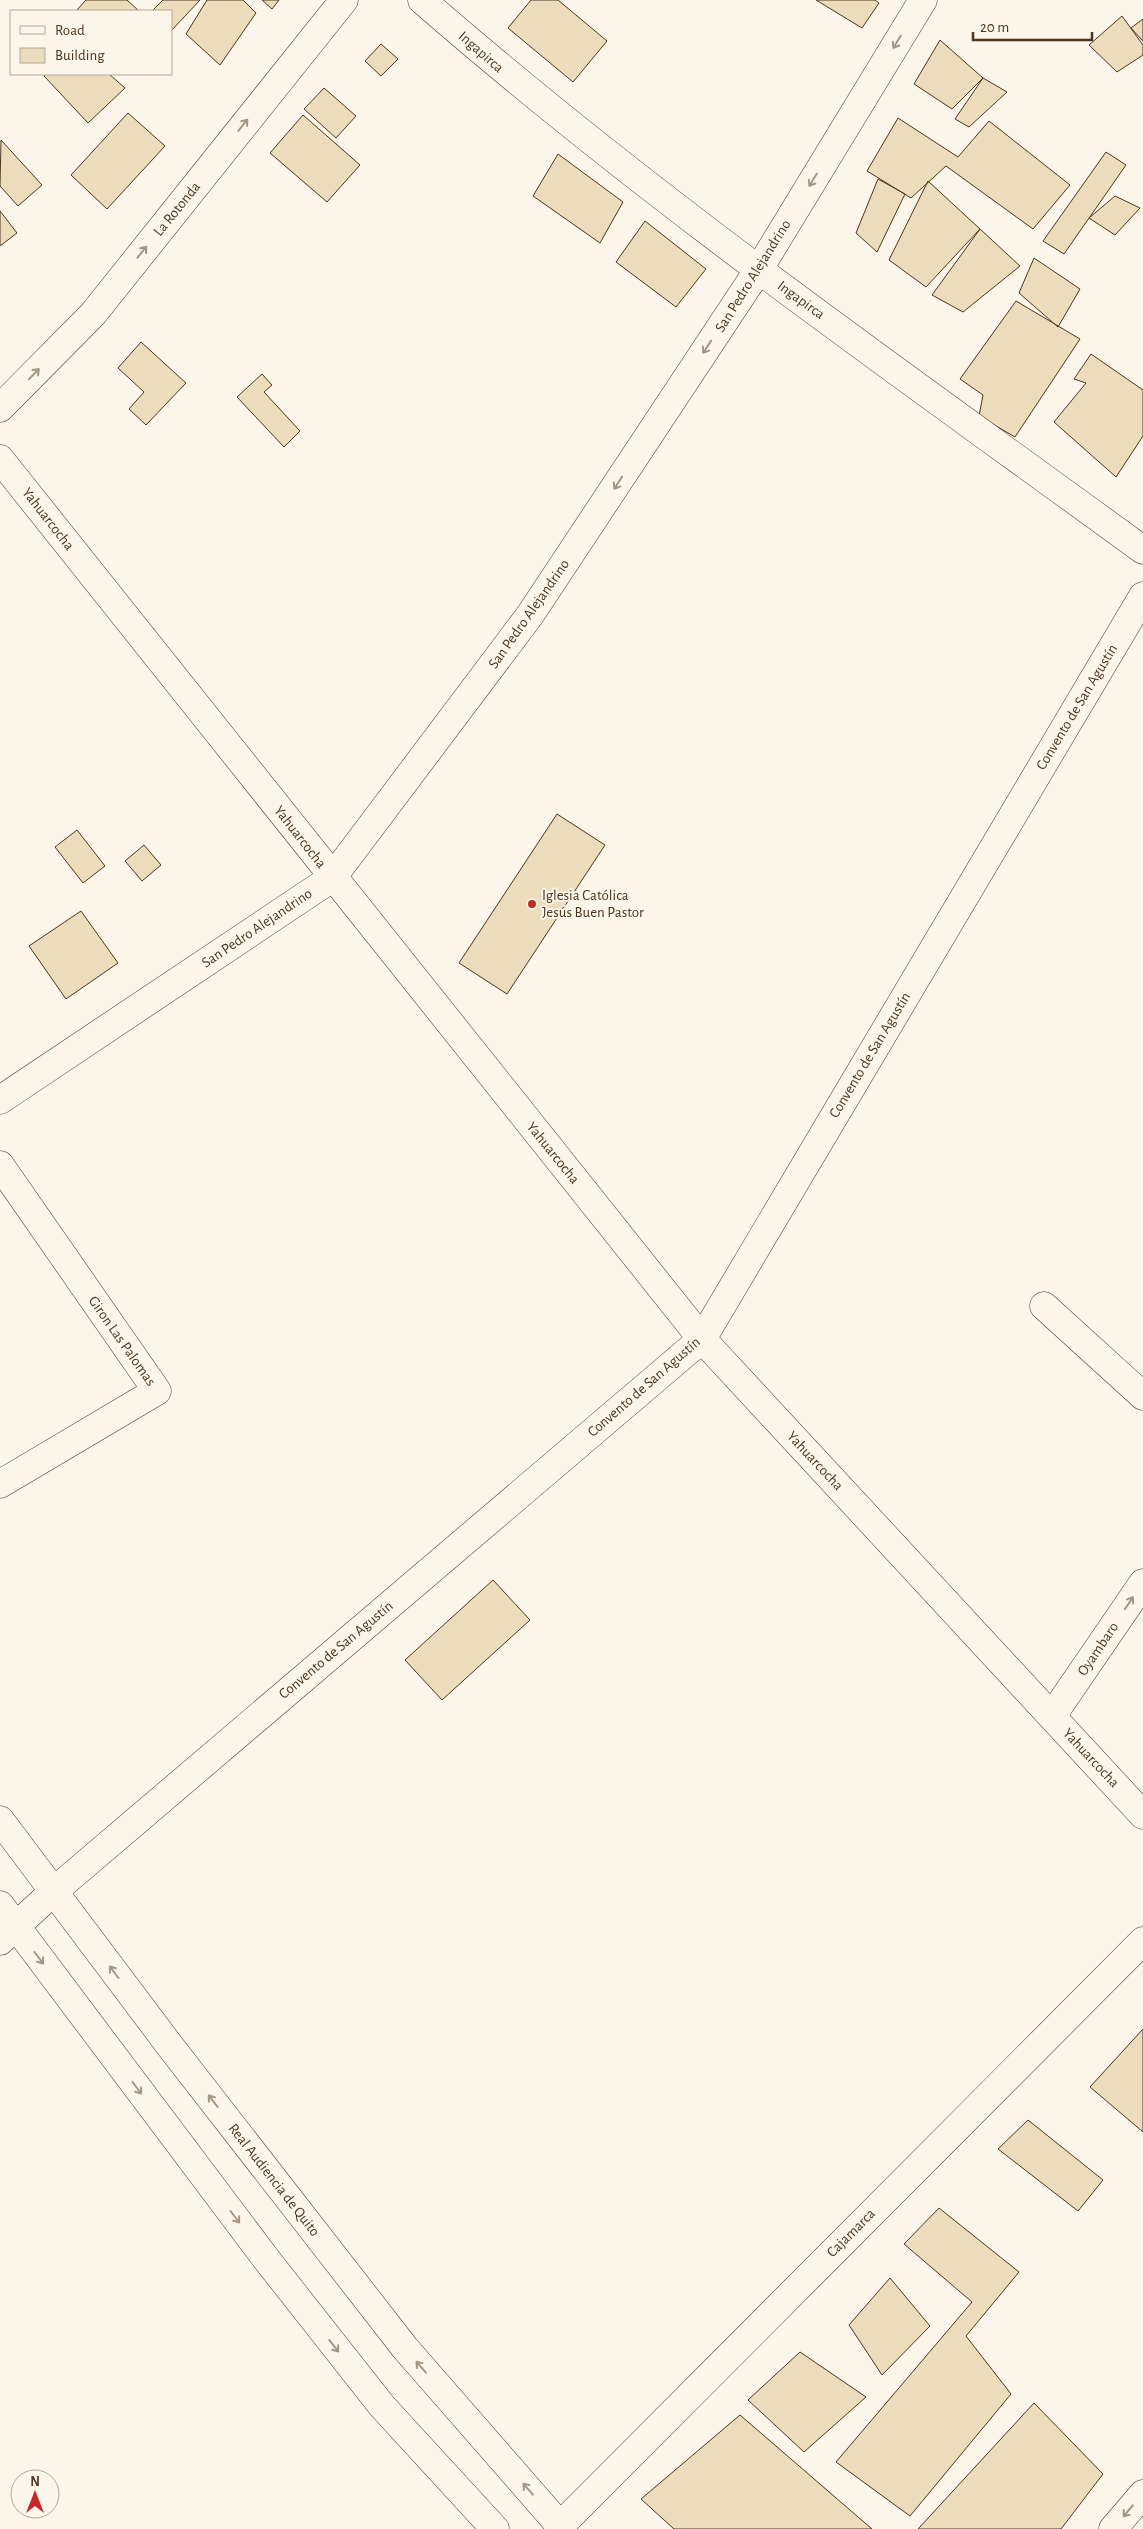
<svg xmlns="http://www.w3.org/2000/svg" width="1143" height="2529" font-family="'Alegreya Sans',sans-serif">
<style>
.building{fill:#ecdcbc;stroke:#4a3520}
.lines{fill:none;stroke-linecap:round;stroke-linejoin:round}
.minor-casing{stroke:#4a3520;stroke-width:29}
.tertiary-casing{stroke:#4a3520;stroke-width:29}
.secondary-casing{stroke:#4a3520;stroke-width:29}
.minor{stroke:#fbf6e9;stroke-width:28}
.tertiary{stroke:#fbf6e9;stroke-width:28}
.secondary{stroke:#fbf6e9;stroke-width:28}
.oneway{stroke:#a29684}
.poi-dot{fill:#c62828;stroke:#fbf6e9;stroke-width:2}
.labels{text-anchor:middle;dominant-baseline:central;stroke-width:4;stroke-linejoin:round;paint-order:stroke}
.street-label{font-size:15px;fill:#4a3520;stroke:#fbf6e9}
.poi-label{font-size:15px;fill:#4a3520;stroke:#fbf6e9;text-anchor:start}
</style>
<rect width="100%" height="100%" fill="#fbf6e9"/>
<path class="building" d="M 86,0 L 127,0 L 139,11 L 76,11 Z
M 163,0 L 200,0 L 171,31 L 171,11 L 152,11 Z
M 207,0 L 243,0 L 256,13 L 220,65 L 186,34 Z
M 262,0 L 279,0 L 272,9 Z
M 531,0 L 558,0 L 607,41 L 573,82 L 508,28 Z
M 816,0 L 875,0 L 879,3 L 862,28 Z
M 1122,16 L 1143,45 L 1143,55 L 1117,72 L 1089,45 Z
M 1143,19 L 1143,41 L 1131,28 Z
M 940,40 L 983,78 L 952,109 L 914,84 Z
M 381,44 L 398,59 L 381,76 L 365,61 Z
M 46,74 L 109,74 L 125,88 L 88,123 L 44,76 Z
M 983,78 L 1007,92 L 969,127 L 955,119 Z
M 324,88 L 356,116 L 336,138 L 304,109 Z
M 128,113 L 165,146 L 107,209 L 71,175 Z
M 303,115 L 360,165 L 327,202 L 270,153 Z
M 898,118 L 958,157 L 989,121 L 1070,185 L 1033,229 L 946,166 L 911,198 L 867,171 Z
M 1,140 L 42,185 L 18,206 L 0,186 Z
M 1106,152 L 1126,165 L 1064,254 L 1043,241 Z
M 558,154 L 623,202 L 600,243 L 533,196 Z
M 878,179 L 905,194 L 877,252 L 856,233 Z
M 928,181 L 980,229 L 926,287 L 889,260 Z
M 1115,196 L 1140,208 L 1115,235 L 1089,218 Z
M 0,211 L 17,233 L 0,246 Z
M 645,221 L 706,269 L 676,307 L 616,262 Z
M 980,229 L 1020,266 L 963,312 L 932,295 Z
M 1034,258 L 1080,289 L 1058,327 L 1019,293 Z
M 1016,301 L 1080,339 L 1015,437 L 979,416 L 983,395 L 960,379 Z
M 141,342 L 186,383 L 146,425 L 129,409 L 144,392 L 118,368 Z
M 1091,354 L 1143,390 L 1143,436 L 1116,477 L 1054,422 L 1086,383 L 1074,379 Z
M 262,374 L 272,385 L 264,392 L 300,431 L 284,447 L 237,397 Z
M 557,814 L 605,845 L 507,994 L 459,963 Z
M 77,830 L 105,866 L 83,883 L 55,847 Z
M 144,845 L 161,865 L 142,881 L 125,861 Z
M 81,911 L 118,963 L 66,999 L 29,946 Z
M 493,1580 L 530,1620 L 442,1700 L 405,1660 Z
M 1143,2029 L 1143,2132 L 1090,2087 Z
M 1028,2120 L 1103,2180 L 1078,2211 L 998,2149 Z
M 939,2208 L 1019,2272 L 966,2336 L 1011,2394 L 910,2516 L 836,2462 L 972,2302 L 904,2244 Z
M 890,2278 L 930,2326 L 882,2375 L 849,2325 Z
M 800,2352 L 866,2397 L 804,2452 L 748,2400 Z
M 1034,2403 L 1103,2474 L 1061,2529 L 918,2529 Z
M 740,2415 L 872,2529 L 674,2529 L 641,2499 Z"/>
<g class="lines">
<g class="minor-casing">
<path id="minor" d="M 422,0 C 650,199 899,372 1143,550
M 0,408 L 93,314 L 344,0
M 0,459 L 702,1339 L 1143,1815
M 0,1100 L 332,878 L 530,615 L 759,269 L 923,0
M 0,1165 L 157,1391 L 0,1484
M 1044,1306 L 1143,1396
M 1052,1716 L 1143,1583
M 0,1941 L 54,1891 L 702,1339 L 1143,596
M 560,2526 L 1143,1941"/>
</g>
<g class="tertiary-casing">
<path id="tertiary" d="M 1113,2529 L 1143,2494"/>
</g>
<g class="secondary-casing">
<path id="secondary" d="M 0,1820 L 170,2046 L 405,2348 L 563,2529
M 0,1905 L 267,2260 L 382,2406 L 495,2529"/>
</g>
<use href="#minor" class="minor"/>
<use href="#tertiary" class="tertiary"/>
<use href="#secondary" class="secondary"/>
</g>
<defs><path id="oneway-shaft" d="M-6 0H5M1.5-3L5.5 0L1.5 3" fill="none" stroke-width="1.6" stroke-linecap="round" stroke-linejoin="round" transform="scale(1.25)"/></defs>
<g class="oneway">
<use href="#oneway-shaft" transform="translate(897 42) rotate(121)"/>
<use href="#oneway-shaft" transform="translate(243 125) rotate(-51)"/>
<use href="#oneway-shaft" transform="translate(813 180) rotate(121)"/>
<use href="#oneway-shaft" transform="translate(142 252) rotate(-51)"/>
<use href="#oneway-shaft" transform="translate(707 347) rotate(123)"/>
<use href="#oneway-shaft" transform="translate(34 374) rotate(-46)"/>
<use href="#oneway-shaft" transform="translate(618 483) rotate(123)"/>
<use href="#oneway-shaft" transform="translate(1129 1603) rotate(-56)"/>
<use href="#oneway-shaft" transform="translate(39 1958) rotate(53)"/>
<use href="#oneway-shaft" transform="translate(114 1972) rotate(-127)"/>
<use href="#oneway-shaft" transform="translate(137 2088) rotate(53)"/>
<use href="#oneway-shaft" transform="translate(213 2101) rotate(-128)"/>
<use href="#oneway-shaft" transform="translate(235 2217) rotate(53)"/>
<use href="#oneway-shaft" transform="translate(334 2346) rotate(52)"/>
<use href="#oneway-shaft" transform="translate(421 2367) rotate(-131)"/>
<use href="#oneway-shaft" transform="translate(528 2489) rotate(-131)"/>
<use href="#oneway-shaft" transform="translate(1128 2511) rotate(130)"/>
</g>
<circle class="poi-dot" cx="532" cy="904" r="5"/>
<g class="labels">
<g class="street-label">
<text transform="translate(481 52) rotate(41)">Ingapirca</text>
<text transform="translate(177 209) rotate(-51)">La Rotonda</text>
<text transform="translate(753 276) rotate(-58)">San Pedro Alejandrino</text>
<text transform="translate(801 300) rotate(36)">Ingapirca</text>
<text transform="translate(48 519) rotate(52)">Yahuarcocha</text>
<text transform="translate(529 614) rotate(-55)">San Pedro Alejandrino</text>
<text transform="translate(1077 707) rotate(-59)">Convento de San Agustín</text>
<text transform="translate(300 837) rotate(52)">Yahuarcocha</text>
<text transform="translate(257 928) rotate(-34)">San Pedro Alejandrino</text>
<text transform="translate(870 1055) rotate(-59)">Convento de San Agustín</text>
<text transform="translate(553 1153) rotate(51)">Yahuarcocha</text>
<text transform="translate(122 1341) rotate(55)">Giron Las Palomas</text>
<text transform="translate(644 1387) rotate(-41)">Convento de San Agustín</text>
<text transform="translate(815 1461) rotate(47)">Yahuarcocha</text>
<text transform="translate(1098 1649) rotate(-56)">Oyambaro</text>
<text transform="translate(336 1650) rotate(-40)">Convento de San Agustín</text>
<text transform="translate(1091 1758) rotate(47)">Yahuarcocha</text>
<text transform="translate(274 2180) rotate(52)">Real Audiencia de Quito</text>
<text transform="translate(851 2233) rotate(-45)">Cajamarca</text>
</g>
<g class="poi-label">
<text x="542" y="895">Iglesia Católica<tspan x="542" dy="17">Jesús Buen Pastor</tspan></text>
</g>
</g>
<rect x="10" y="10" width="162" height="65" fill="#fbf6e9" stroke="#b4a999"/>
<rect x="20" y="26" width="25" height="8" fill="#fbf6e9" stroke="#b4a999"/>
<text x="55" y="35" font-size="15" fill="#4a3520">Road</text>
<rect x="20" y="48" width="25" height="15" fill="#ecdcbc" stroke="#b4a999"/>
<text x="55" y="60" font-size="15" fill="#4a3520">Building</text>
<g transform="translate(35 2494)"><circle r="24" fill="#fbf6e9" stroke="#b4a999"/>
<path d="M0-4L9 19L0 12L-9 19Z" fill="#c62828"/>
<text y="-8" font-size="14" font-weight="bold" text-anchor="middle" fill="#4a3520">N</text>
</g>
<path d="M973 32v8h119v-8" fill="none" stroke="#4a3520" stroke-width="2.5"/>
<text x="980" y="32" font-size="15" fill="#4a3520" stroke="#fbf6e9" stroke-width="4" paint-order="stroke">20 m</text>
</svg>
